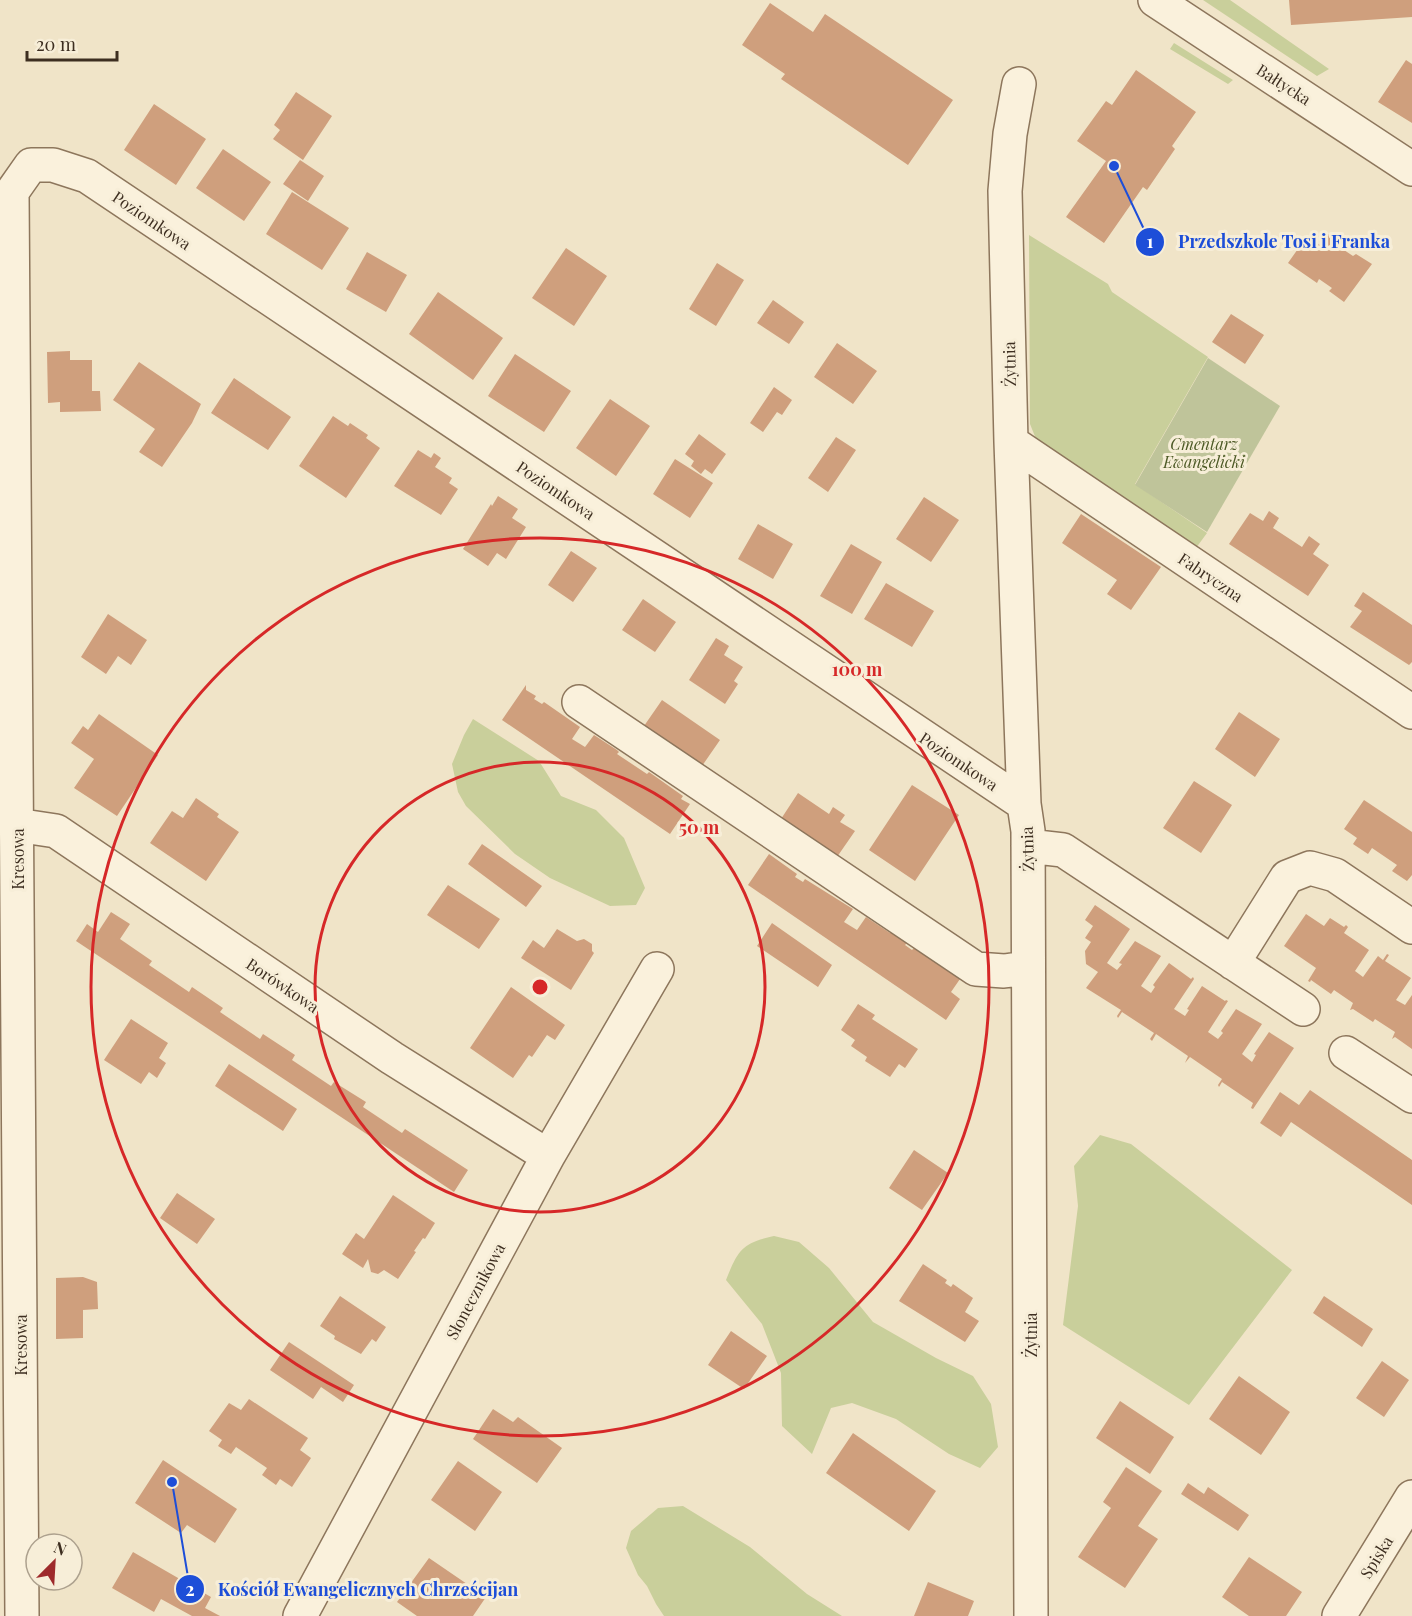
<svg xmlns="http://www.w3.org/2000/svg" width="1412" height="1616" font-family="'Playfair Display',serif">
<style>
.green{fill:#c9cf9b}
.cemetery{fill:#bfc49a}
.building{fill:#cf9f7d}
.lines{fill:none;stroke-linecap:round;stroke-linejoin:round}
.minor-casing{stroke:#8d765c;stroke-width:36}
.minor{stroke:#faf1dc;stroke-width:33}
.ring{fill:none;stroke:#d62828;stroke-width:3}
.labels{text-anchor:middle;dominant-baseline:central;stroke-width:6;stroke-linejoin:round;paint-order:stroke}
.street-label{font-size:16px;fill:#3d2e20;stroke:#f7eed8}
.park-label{font-size:16px;font-style:italic;fill:#4d5a26;stroke:#f7eed8}
.centre{fill:#d62828;stroke:#f7eed8;stroke-width:3}
.ring-label{font-size:18px;text-anchor:middle;font-weight:bold;fill:#d62828;stroke:#f7eed8;stroke-width:6;stroke-linejoin:round;paint-order:stroke}
.leader{fill:none;stroke:#1d4ed8;stroke-width:2}
.callout-dot{fill:#1d4ed8;stroke:#f7eed8;stroke-width:2}
.mark-label{font-size:18px;text-anchor:middle;font-weight:bold;fill:#fff}
.callout-label{font-size:18px;text-anchor:middle;font-weight:bold;fill:#1d4ed8;stroke:#f7eed8;stroke-width:6;stroke-linejoin:round;paint-order:stroke}
</style>
<rect width="100%" height="100%" fill="#f0e4c8"/>
<path class="green" d="M 1203,0 L 1230,0 L 1329,69 L 1317,76 Z
M 1174,43 L 1233,80 L 1228,84 L 1170,49 Z
M 1029,235 L 1108,284 L 1112,292 L 1208,357 L 1135,484 L 1207,533 L 1196,548 L 1036,439 L 1030,424 Z
M 473,719 L 539,761 L 561,796 L 596,810 L 624,838 L 645,888 L 636,905 L 610,906 L 550,878 L 515,854 L 466,806 L 458,792 L 452,764 L 464,735 Z
M 1100,1135 L 1131,1144 L 1292,1270 L 1189,1405 L 1063,1325 L 1078,1206 L 1074,1166 Z
M 774,1236 L 799,1242 L 829,1268 L 873,1322 L 936,1358 L 973,1376 L 991,1404 L 998,1447 L 980,1468 L 949,1454 L 896,1419 L 852,1403 L 831,1408 L 812,1454 L 782,1426 L 781,1373 L 762,1324 L 726,1280 C 738,1250 742,1243 774,1236 Z
M 683,1506 L 750,1547 L 807,1594 L 842,1616 L 664,1616 L 656,1604 L 647,1586 L 638,1575 L 626,1548 L 631,1531 L 658,1508 Z"/>
<path class="cemetery" d="M 1208,358 L 1280,406 L 1207,532 L 1135,485 Z"/>
<path class="building" d="M 1289,0 L 1412,0 L 1412,17 L 1291,25 Z
M 770,3 L 813,32 L 825,14 L 953,100 L 908,165 L 781,79 L 785,74 L 742,45 Z
M 1406,60 L 1412,64 L 1412,123 L 1378,102 Z
M 1136,70 L 1196,112 L 1172,146 L 1175,149 L 1147,190 L 1143,187 L 1104,243 L 1066,217 L 1106,161 L 1077,141 L 1106,101 L 1112,105 Z
M 296,92 L 332,116 L 303,160 L 273,139 L 280,130 L 274,125 Z
M 154,104 L 206,139 L 176,185 L 124,150 Z
M 223,149 L 271,182 L 244,221 L 196,188 Z
M 300,160 L 324,176 L 308,201 L 283,184 Z
M 292,192 L 349,228 L 322,270 L 266,234 Z
M 1328,234 L 1343,244 L 1341,248 L 1353,256 L 1356,254 L 1372,264 L 1344,302 L 1329,291 L 1332,288 L 1319,279 L 1317,283 L 1288,263 L 1307,236 L 1320,245 Z
M 566,248 L 607,276 L 574,326 L 532,298 Z
M 367,252 L 407,275 L 386,312 L 346,289 Z
M 717,263 L 744,280 L 716,326 L 689,309 Z
M 438,292 L 503,338 L 473,380 L 409,334 Z
M 773,300 L 804,322 L 789,344 L 757,323 Z
M 1231,314 L 1264,335 L 1245,364 L 1212,342 Z
M 837,343 L 877,371 L 853,404 L 814,377 Z
M 70,351 L 70,360 L 92,360 L 92,391 L 100,391 L 101,411 L 60,412 L 60,402 L 48,403 L 47,352 Z
M 515,354 L 571,391 L 544,432 L 488,396 Z
M 139,362 L 201,404 L 192,423 L 162,467 L 139,452 L 155,429 L 113,400 Z
M 234,378 L 291,417 L 268,450 L 211,413 Z
M 774,387 L 792,400 L 782,415 L 777,412 L 763,432 L 750,423 Z
M 610,399 L 650,426 L 616,476 L 576,448 Z
M 333,416 L 348,426 L 350,423 L 368,435 L 366,438 L 380,448 L 346,498 L 299,466 Z
M 699,434 L 726,454 L 712,474 L 705,469 L 701,474 L 691,466 L 694,461 L 685,454 Z
M 836,437 L 856,450 L 828,492 L 808,478 Z
M 418,450 L 431,458 L 434,453 L 441,458 L 435,467 L 452,478 L 449,483 L 458,489 L 441,515 L 394,486 Z
M 675,459 L 713,483 L 690,518 L 653,494 Z
M 498,496 L 518,509 L 512,518 L 526,527 L 506,559 L 497,553 L 488,566 L 463,549 L 491,504 L 492,506 Z
M 924,497 L 959,520 L 931,562 L 896,539 Z
M 1269,511 L 1279,518 L 1273,528 L 1302,547 L 1309,536 L 1320,544 L 1313,554 L 1329,565 L 1308,596 L 1229,544 L 1250,513 L 1263,521 Z
M 1081,514 L 1161,567 L 1131,610 L 1107,594 L 1117,580 L 1062,543 Z
M 758,524 L 793,544 L 773,579 L 738,559 Z
M 851,544 L 882,562 L 852,614 L 820,596 Z
M 571,551 L 597,568 L 573,602 L 548,585 Z
M 886,583 L 934,611 L 912,647 L 864,619 Z
M 1363,592 L 1412,625 L 1412,662 L 1409,665 L 1350,627 L 1362,611 L 1354,606 Z
M 643,599 L 676,622 L 655,652 L 622,630 Z
M 108,614 L 147,640 L 131,665 L 118,656 L 106,674 L 81,657 Z
M 716,638 L 729,646 L 724,655 L 743,667 L 734,681 L 738,684 L 725,704 L 689,680 Z
M 526,685 L 526,690 L 536,696 L 534,699 L 542,704 L 544,702 L 580,727 L 572,739 L 585,747 L 594,735 L 617,750 L 619,752 L 617,754 L 647,774 L 649,772 L 683,796 L 681,799 L 690,804 L 670,834 L 502,720 Z
M 662,700 L 720,740 L 702,766 L 644,726 Z
M 1239,712 L 1280,739 L 1255,777 L 1215,749 Z
M 99,714 L 158,755 L 117,816 L 74,788 L 94,759 L 71,743 L 83,726 L 88,730 Z
M 1194,781 L 1232,805 L 1201,853 L 1163,828 Z
M 912,785 L 959,815 L 915,881 L 869,850 Z
M 798,793 L 829,814 L 833,807 L 845,815 L 840,822 L 855,831 L 837,857 L 781,819 Z
M 196,798 L 219,814 L 217,817 L 239,832 L 206,881 L 150,843 L 172,811 L 183,818 Z
M 1364,800 L 1412,832 L 1412,875 L 1407,881 L 1392,871 L 1397,865 L 1372,848 L 1368,854 L 1353,844 L 1357,838 L 1344,829 Z
M 482,844 L 542,886 L 526,907 L 468,864 Z
M 769,854 L 797,874 L 795,877 L 803,882 L 805,879 L 853,909 L 844,922 L 857,930 L 866,917 L 890,933 L 893,929 L 892,933 L 907,943 L 905,945 L 912,950 L 914,948 L 960,979 L 951,992 L 960,999 L 946,1020 L 748,885 Z
M 448,885 L 500,919 L 479,949 L 427,915 Z
M 1095,905 L 1130,929 L 1107,963 L 1117,970 L 1122,964 L 1119,963 L 1135,941 L 1161,956 L 1141,986 L 1151,993 L 1155,987 L 1153,985 L 1169,963 L 1191,979 L 1193,977 L 1194,979 L 1174,1009 L 1185,1016 L 1189,1010 L 1187,1009 L 1202,986 L 1225,1001 L 1226,1000 L 1228,1001 L 1208,1032 L 1218,1039 L 1223,1033 L 1221,1031 L 1236,1009 L 1262,1024 L 1242,1054 L 1252,1062 L 1256,1055 L 1254,1054 L 1269,1032 L 1294,1048 L 1253,1109 L 1251,1108 L 1253,1103 L 1222,1082 L 1219,1087 L 1218,1085 L 1222,1079 L 1190,1057 L 1185,1063 L 1188,1056 L 1156,1034 L 1152,1041 L 1150,1039 L 1154,1033 L 1122,1012 L 1118,1018 L 1117,1016 L 1121,1010 L 1086,988 L 1098,972 L 1086,964 L 1085,951 L 1091,942 L 1085,938 L 1093,926 L 1085,920 Z
M 111,912 L 130,924 L 120,939 L 152,961 L 149,965 L 189,992 L 192,987 L 223,1008 L 220,1012 L 260,1039 L 263,1034 L 295,1055 L 292,1060 L 331,1086 L 334,1082 L 366,1102 L 363,1107 L 402,1133 L 405,1129 L 468,1170 L 454,1192 L 76,941 L 87,924 L 98,932 Z
M 1306,914 L 1324,926 L 1330,918 L 1344,927 L 1346,925 L 1348,927 L 1344,933 L 1369,950 L 1355,971 L 1363,977 L 1378,956 L 1383,960 L 1387,954 L 1389,955 L 1385,961 L 1411,978 L 1396,1000 L 1405,1005 L 1412,995 L 1412,1049 L 1395,1037 L 1392,1039 L 1395,1032 L 1375,1019 L 1373,1022 L 1353,1009 L 1350,1010 L 1353,1003 L 1334,990 L 1331,994 L 1311,980 L 1310,982 L 1308,981 L 1316,968 L 1284,946 Z
M 772,923 L 832,965 L 818,987 L 757,946 Z
M 557,929 L 577,941 L 584,939 L 592,944 L 592,951 L 594,953 L 571,990 L 521,958 L 533,940 L 544,948 Z
M 511,987 L 565,1025 L 555,1040 L 547,1035 L 532,1057 L 529,1055 L 513,1078 L 470,1048 Z
M 858,1004 L 875,1015 L 872,1019 L 918,1049 L 905,1068 L 899,1064 L 890,1077 L 865,1061 L 867,1057 L 851,1046 L 855,1040 L 841,1030 Z
M 131,1019 L 168,1043 L 159,1058 L 166,1063 L 157,1078 L 149,1072 L 141,1084 L 104,1060 Z
M 229,1064 L 297,1109 L 283,1131 L 215,1086 Z
M 1310,1090 L 1412,1160 L 1412,1205 L 1291,1122 L 1281,1137 L 1260,1123 L 1280,1092 L 1299,1105 Z
M 914,1150 L 948,1173 L 922,1210 L 889,1188 Z
M 177,1193 L 215,1219 L 197,1244 L 160,1218 Z
M 393,1195 L 435,1223 L 425,1239 L 423,1238 L 414,1251 L 416,1252 L 398,1279 L 384,1270 L 378,1274 L 371,1272 L 368,1259 L 363,1268 L 342,1254 L 356,1233 L 364,1239 Z
M 923,1264 L 947,1280 L 945,1283 L 951,1287 L 953,1284 L 973,1298 L 965,1312 L 979,1321 L 965,1342 L 899,1301 Z
M 83,1277 L 97,1282 L 98,1309 L 83,1310 L 83,1338 L 56,1339 L 56,1278 Z
M 340,1296 L 386,1327 L 376,1342 L 372,1339 L 361,1354 L 334,1339 L 335,1336 L 320,1326 Z
M 1324,1296 L 1373,1329 L 1362,1347 L 1313,1313 Z
M 731,1331 L 767,1356 L 744,1389 L 708,1365 Z
M 289,1342 L 354,1385 L 343,1402 L 321,1387 L 313,1399 L 270,1370 Z
M 1382,1361 L 1409,1380 L 1384,1417 L 1356,1398 Z
M 1239,1376 L 1290,1412 L 1261,1455 L 1209,1419 Z
M 249,1399 L 308,1438 L 300,1450 L 311,1458 L 292,1487 L 280,1479 L 276,1485 L 262,1475 L 267,1468 L 236,1447 L 231,1454 L 218,1446 L 222,1440 L 209,1431 L 229,1403 L 241,1410 Z
M 1120,1401 L 1174,1437 L 1150,1474 L 1096,1438 Z
M 493,1409 L 513,1422 L 518,1417 L 562,1448 L 537,1483 L 473,1439 Z
M 853,1433 L 936,1491 L 909,1531 L 826,1473 Z
M 163,1460 L 237,1509 L 215,1543 L 187,1525 L 181,1533 L 135,1503 Z
M 458,1461 L 502,1492 L 475,1531 L 431,1500 Z
M 1126,1467 L 1162,1491 L 1138,1526 L 1158,1539 L 1125,1588 L 1078,1557 L 1111,1508 L 1103,1502 Z
M 1188,1483 L 1204,1494 L 1208,1487 L 1249,1515 L 1238,1531 L 1181,1494 Z
M 133,1552 L 211,1597 L 205,1608 L 220,1616 L 192,1616 L 161,1599 L 154,1612 L 112,1588 Z
M 1249,1557 L 1302,1592 L 1286,1616 L 1249,1616 L 1222,1597 Z
M 429,1558 L 486,1597 L 473,1616 L 417,1616 L 397,1602 Z
M 928,1582 L 974,1601 L 968,1616 L 914,1616 Z"/>
<g class="lines">
<g class="minor-casing">
<path id="minor" d="M 1155,0 L 1412,169
M 1019,84 L 1010,134 L 1005,191 L 1011,442 L 1024,804 L 1028,831 L 1031,1616
M 1011,442 L 1412,712
M 579,702 L 976,969 L 1004,971 L 1028,968
M 16,825 L 56,831 L 392,1058 L 548,1156
M 1028,846 L 1063,850 L 1303,1009
M 1233,963 L 1287,877 L 1310,868 L 1335,875 L 1412,927
M 1346,1053 L 1412,1096
M 22,1616 L 12,192 L 31,165 L 53,165 L 87,176 L 1024,804
M 300,1616 L 548,1156 L 657,969
M 1339,1616 L 1412,1497"/>
</g>
<use href="#minor" class="minor"/>
</g>
<g class="ring">
<circle cx="540" cy="987" r="225"/>
<circle cx="540" cy="987" r="449"/>
</g>
<g class="labels">
<g class="street-label">
<text transform="translate(1284 84) rotate(33)">Bałtycka</text>
<text transform="translate(152 220) rotate(34)">Poziomkowa</text>
<text transform="translate(1009 364) rotate(-91)">Żytnia</text>
<text transform="translate(556 490) rotate(34)">Poziomkowa</text>
<text transform="translate(1211 577) rotate(34)">Fabryczna</text>
<text transform="translate(959 761) rotate(34)">Poziomkowa</text>
<text transform="translate(1027 849) rotate(-92)">Żytnia</text>
<text transform="translate(17 859) rotate(-90)">Kresowa</text>
<text transform="translate(283 985) rotate(34)">Borówkowa</text>
<text transform="translate(475 1291) rotate(-62)">Słonecznikowa</text>
<text transform="translate(1030 1335) rotate(-90)">Żytnia</text>
<text transform="translate(20 1345) rotate(-90)">Kresowa</text>
<text transform="translate(1376 1557) rotate(-58)">Spiska</text>
</g>
<g class="park-label">
<text x="1204" y="443">Cmentarz<tspan x="1204" dy="18">Ewangelicki</tspan></text>
</g>
</g>
<circle cx="540" cy="987" r="9" class="centre"/>
<g class="ring-label">
<text x="857" y="676">100 m</text>
<text x="699" y="834">50 m</text>
</g>
<path class="leader" d="M1114 166L1150 242M172 1482L190 1589"/>
<g class="callout-dot">
<circle cx="1114" cy="166" r="6"/>
<circle cx="172" cy="1482" r="6"/>
<circle cx="1150" cy="242" r="15"/>
<circle cx="190" cy="1589" r="15"/>
</g>
<g class="mark-label">
<text x="1150" y="248">1</text>
<text x="190" y="1596">2</text>
</g>
<g class="callout-label">
<text x="1284" y="248">Przedszkole Tosi i Franka</text>
<text x="368" y="1596">Kościół Ewangelicznych Chrześcijan</text>
</g>
<g transform="translate(54 1562) rotate(24)"><circle r="28" fill="#f7eed8" stroke="#ada18e" stroke-width="1.5"/>
<path d="M0-4.5L10 22L0 15L-10 22Z" fill="#9e2a2b"/>
<text y="-9" font-size="16" font-weight="bold" text-anchor="middle" fill="#3d2e20">N</text>
</g>
<path d="M27 51v9h90v-9" fill="none" stroke="#3d2e20" stroke-width="3"/>
<text x="36" y="51" font-size="18" fill="#3d2e20" stroke="#f7eed8" stroke-width="4.5" paint-order="stroke">20 m</text>
</svg>
